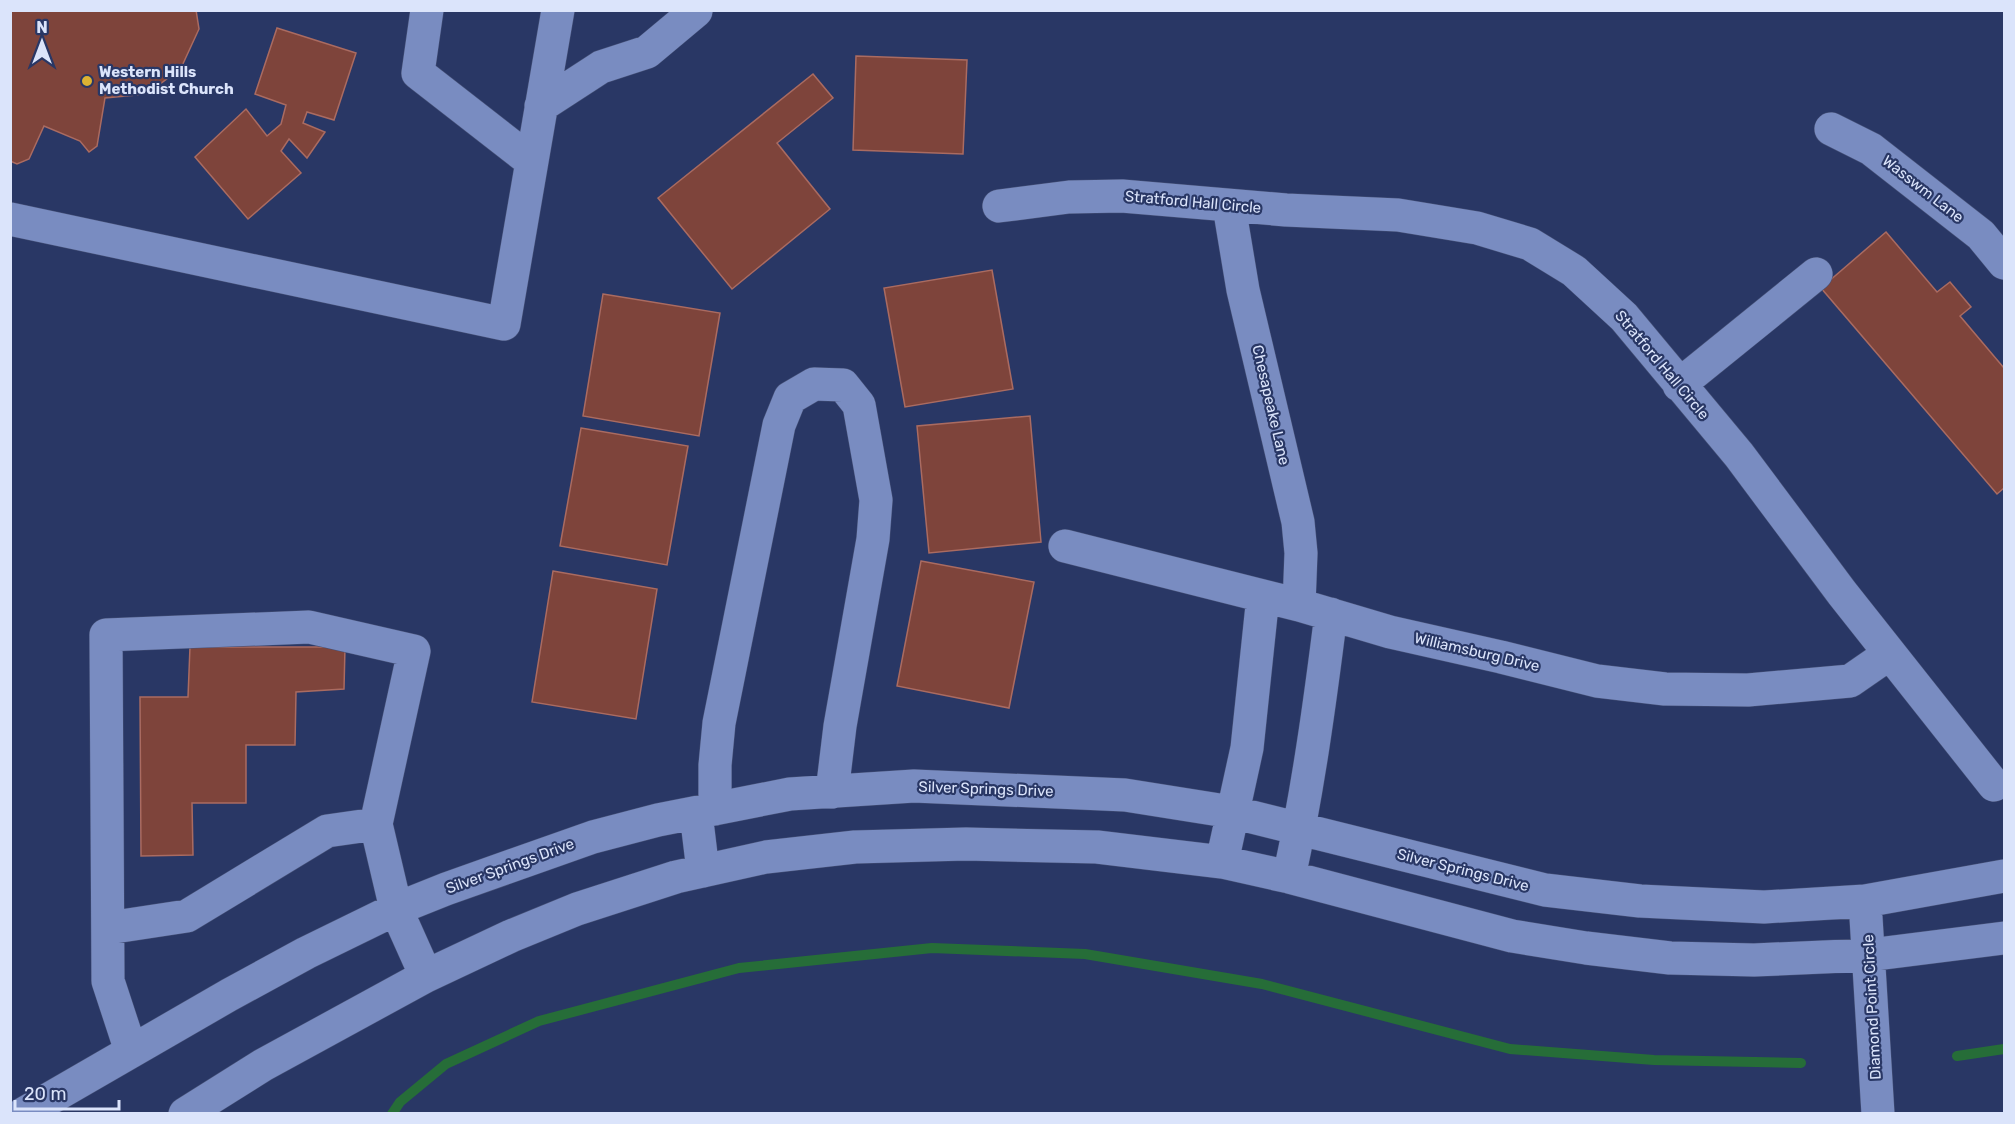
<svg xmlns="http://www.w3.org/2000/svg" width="2015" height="1124" font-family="Rubik,sans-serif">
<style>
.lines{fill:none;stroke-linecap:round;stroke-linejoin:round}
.stream{stroke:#266d38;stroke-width:10}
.building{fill:#7e443b;stroke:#aa6b61;stroke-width:1.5}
.minor-casing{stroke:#465177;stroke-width:34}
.minor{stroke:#798cc1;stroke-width:33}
.poi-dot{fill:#dcb233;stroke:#293765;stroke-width:2}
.labels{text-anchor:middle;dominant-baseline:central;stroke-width:4.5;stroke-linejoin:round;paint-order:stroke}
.poi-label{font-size:15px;font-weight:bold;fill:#dbe4fb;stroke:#293765;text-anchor:start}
.street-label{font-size:15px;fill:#dbe4fb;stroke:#293765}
</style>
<rect width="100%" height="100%" fill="#293765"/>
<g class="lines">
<path class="stream" d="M 1957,1056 L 2004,1049
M 392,1114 L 400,1102 L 446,1064 L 539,1021 L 739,968 L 932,948 L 1085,954 L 1262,984 L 1510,1049 L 1654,1060 L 1801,1063"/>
</g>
<path class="building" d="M 10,10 L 196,10 L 199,29 L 181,68 L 147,94 L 105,98 L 97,146 L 89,152 L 80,141 L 44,126 L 29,159 L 17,164 L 10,161 Z
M 277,28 L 356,53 L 334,120 L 307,112 L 303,123 L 325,132 L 307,158 L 289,139 L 281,151 L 301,173 L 248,219 L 195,157 L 246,109 L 267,136 L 281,124 L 286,105 L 255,94 Z
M 856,56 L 967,60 L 963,154 L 853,150 Z
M 813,74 L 833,98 L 777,143 L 830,209 L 732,289 L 658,198 Z
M 1886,232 L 1937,292 L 1950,282 L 1971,307 L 1960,316 L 2004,368 L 2004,488 L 1997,494 L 1821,288 Z
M 992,270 L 1013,389 L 905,407 L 884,288 Z
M 603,294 L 720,313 L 699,436 L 583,416 Z
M 1030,416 L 1041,542 L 929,553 L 917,426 Z
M 581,428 L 688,446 L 667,565 L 560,546 Z
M 921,561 L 1034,582 L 1009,708 L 897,686 Z
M 553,571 L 657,589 L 636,719 L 532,702 Z
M 190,647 L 345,647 L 344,689 L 296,692 L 295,745 L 246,745 L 246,803 L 192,803 L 193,855 L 141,856 L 140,697 L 188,697 Z"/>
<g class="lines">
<g class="minor-casing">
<path id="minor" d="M 427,10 L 418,73 L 531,161
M 541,106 L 601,67 L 647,52 L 696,11
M 1831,129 L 1871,149 L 1981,235 L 2004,263
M 999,206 L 1069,197 L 1122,196 L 1286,210 L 1398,215 L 1477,228 L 1530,244 L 1574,271 L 1624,317 L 1739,455 L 1842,593 L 1994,785
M 1229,206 L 1243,290 L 1298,522 L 1301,553 L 1299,605
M 10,219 L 504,324 L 558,10
M 1679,385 L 1816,274
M 1065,546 L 1299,605 L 1390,632 L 1501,657 L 1597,681 L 1665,689 L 1748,690 L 1850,681 L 1889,654
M 715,809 L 715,765 L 719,723 L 779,425 L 790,398 L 814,384 L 843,385 L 859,405 L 876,500 L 873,539 L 840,726 L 832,792
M 696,813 L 703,871
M 1222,862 L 1247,748 L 1263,596
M 1289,877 C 1308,790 1320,702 1331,614
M 1865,901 L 1878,1114
M 108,928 L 187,916 L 327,831 L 376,824
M 131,1051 L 108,981 L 106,635 L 309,627 L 414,651 L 376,824 L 396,909 L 426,976
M 23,1114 L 229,995 L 306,953 L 396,909 L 446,889 L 593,837 L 658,820 L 790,794 L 914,786 L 1125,795 L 1232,812 L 1545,890 L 1640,901 L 1764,907 L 1865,901 L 2004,876
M 185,1114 L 263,1065 L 426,976 L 511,936 L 577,909 L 676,877 L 766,857 L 855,847 L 966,844 L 1097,847 L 1222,862 L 1289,877 L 1512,936 L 1586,948 L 1670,958 L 1754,960 L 1869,955 L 2004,938"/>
</g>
<use href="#minor" class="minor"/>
</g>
<circle class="poi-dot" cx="87" cy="81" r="6"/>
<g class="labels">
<g class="poi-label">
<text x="99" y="72">Western Hills<tspan x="99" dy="17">Methodist Church</tspan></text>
</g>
<g class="street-label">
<text transform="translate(1923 189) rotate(38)">Wasswm Lane</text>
<text transform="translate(1193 202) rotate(5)">Stratford Hall Circle</text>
<text transform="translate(1662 365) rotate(50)">Stratford Hall Circle</text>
<text transform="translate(1271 405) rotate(77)">Chesapeake Lane</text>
<text transform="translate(1477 652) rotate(13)">Williamsburg Drive</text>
<text transform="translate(986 789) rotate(2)">Silver Springs Drive</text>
<text transform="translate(510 866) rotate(-20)">Silver Springs Drive</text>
<text transform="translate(1463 870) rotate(14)">Silver Springs Drive</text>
<text transform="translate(1872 1007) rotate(-93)">Diamond Point Circle</text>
</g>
</g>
<rect width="2015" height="1124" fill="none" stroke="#dbe4fb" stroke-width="24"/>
<g transform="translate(42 42)" stroke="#293765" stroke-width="4.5" paint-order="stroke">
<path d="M0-4.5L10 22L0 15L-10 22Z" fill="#dbe4fb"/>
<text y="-9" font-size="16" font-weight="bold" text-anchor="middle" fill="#dbe4fb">N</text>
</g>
<path d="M15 1100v9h104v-9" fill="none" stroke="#dbe4fb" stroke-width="3"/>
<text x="24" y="1100" font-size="18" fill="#dbe4fb" stroke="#293765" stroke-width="4.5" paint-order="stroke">20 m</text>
</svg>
